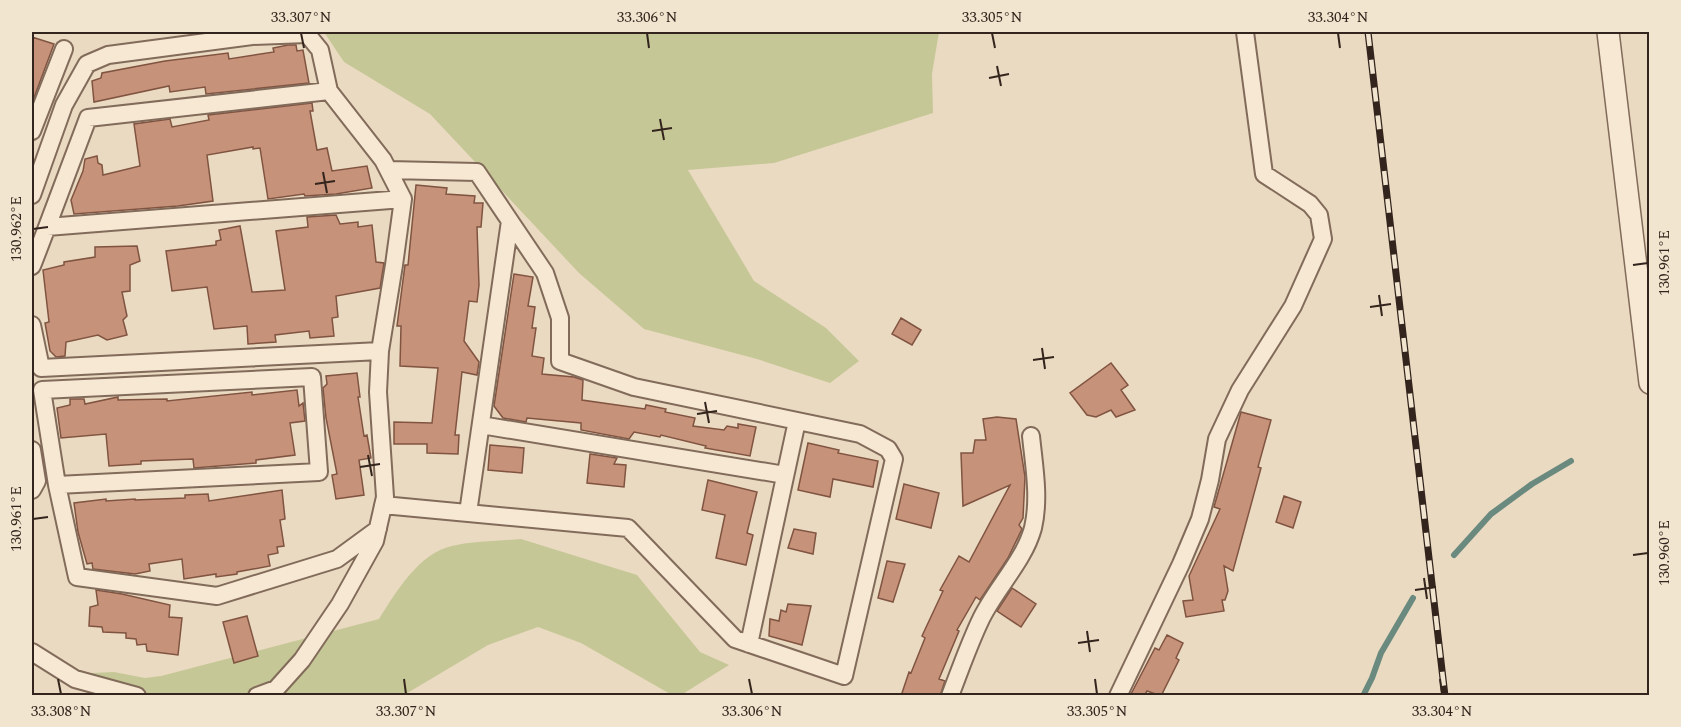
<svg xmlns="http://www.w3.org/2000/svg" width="1681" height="727" font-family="Spectral,serif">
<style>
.green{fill:#c6c796}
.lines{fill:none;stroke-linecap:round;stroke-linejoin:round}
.stream{stroke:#6b8a7f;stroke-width:6}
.building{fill:#c69279;stroke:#805441;stroke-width:1.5}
.minor-casing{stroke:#826b5a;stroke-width:20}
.tertiary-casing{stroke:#826b5a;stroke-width:24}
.minor{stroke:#f6e8d3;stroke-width:16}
.tertiary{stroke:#f6e8d3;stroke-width:21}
.rail-casing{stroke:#33251d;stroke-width:7}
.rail{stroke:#f2e5cf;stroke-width:4.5;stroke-dasharray:14;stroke-linecap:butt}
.ticks{fill:none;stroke:#33251d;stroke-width:2}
.neatline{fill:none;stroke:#33251d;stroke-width:2}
.ticks-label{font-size:15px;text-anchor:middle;fill:#33251d}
</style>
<rect width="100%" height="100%" fill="#eadac1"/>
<path class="green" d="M 324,32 L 939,32 L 932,74 L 933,113 L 774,163 L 688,170 L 754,281 L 826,328 L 859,361 L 830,383 L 757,359 L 644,329 L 579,273 L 430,114 L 344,62 Z
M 521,539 L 637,575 L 700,652 L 729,665 L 681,695 L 672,695 L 581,643 L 538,627 L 488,645 L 404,695 L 94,696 L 80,689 L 92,673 L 114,672 L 145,678 L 161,676 L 379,619 C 396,592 419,553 452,546 C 474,541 499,541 521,539 Z"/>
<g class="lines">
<path class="stream" d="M 1454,555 L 1491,514 L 1532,484 L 1571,461
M 1363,696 L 1372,678 L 1381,653 L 1413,598"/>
</g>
<path class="building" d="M 32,37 L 54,44 L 32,103 Z
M 288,45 L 296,45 L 297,51 L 303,50 L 309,83 L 206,94 L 205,87 L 170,92 L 169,86 L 94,102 L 92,81 L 101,78 L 102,73 L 165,61 L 228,53 L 229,59 L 274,52 L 273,48 Z
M 312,103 L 313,111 L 310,111 L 317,150 L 327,148 L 332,171 L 367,166 L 372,188 L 336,194 L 305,196 L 304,194 L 268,199 L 260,148 L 253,149 L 253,147 L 207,155 L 213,201 L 178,206 L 74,214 L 71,200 L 83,171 L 85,159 L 97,156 L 98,163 L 102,165 L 103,175 L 140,166 L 134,124 L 170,119 L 172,127 L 209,120 L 208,115 Z
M 416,185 L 447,188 L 446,194 L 475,196 L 474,203 L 483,203 L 481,227 L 477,227 L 479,285 L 477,302 L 469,301 L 464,341 L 479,362 L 477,375 L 462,372 L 455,435 L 459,435 L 458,454 L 427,453 L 427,444 L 394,444 L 394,422 L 432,423 L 438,368 L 400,366 L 401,326 L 397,326 L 405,265 L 408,265 Z
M 336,215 L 340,224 L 358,222 L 358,227 L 372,225 L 376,262 L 384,263 L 380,288 L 336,296 L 338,317 L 332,318 L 334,336 L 310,338 L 309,331 L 275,335 L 276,342 L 248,344 L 247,326 L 214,329 L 207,287 L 172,291 L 166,251 L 216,245 L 216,241 L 221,240 L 219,230 L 240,226 L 252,292 L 285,290 L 276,231 L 308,227 L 307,217 Z
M 137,246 L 140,261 L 130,265 L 130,291 L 122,292 L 127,316 L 123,320 L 127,335 L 107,340 L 98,335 L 66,342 L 65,356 L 56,357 L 50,351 L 45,323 L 49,322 L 43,270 L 64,265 L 64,262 L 95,257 L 95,247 Z
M 514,274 L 533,277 L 528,306 L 535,307 L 532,328 L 536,328 L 532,356 L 544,358 L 542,374 L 574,377 L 583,380 L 582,400 L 645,409 L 646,405 L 666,409 L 665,412 L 695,418 L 693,426 L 724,430 L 727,426 L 738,428 L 738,424 L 756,427 L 750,456 L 705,448 L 706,446 L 661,435 L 660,437 L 634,432 L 629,439 L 581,430 L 581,423 L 527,418 L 526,422 L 503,418 L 494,406 Z
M 901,318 L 921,330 L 912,345 L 892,334 Z
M 1111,363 L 1128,385 L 1121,390 L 1135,410 L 1116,417 L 1111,410 L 1096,417 L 1087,415 L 1070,393 Z
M 357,373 L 360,397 L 358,397 L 364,436 L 367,435 L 371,458 L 359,460 L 364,495 L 336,499 L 332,475 L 337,474 L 326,418 L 323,388 L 327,384 L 326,376 Z
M 297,390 L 299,406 L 303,403 L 305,421 L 290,423 L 295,455 L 256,460 L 256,463 L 194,468 L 193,459 L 141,461 L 141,464 L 109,466 L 106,434 L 61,438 L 57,408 L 70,405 L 70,399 L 84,399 L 85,404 L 118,397 L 118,400 L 167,399 L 167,401 L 252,392 L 252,395 Z
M 1241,412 L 1271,420 L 1258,467 L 1261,468 L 1233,571 L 1224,566 L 1228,591 L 1225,600 L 1222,600 L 1224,611 L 1186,617 L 1183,601 L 1193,600 L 1189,576 L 1220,509 L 1214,507 Z
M 997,417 L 1016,419 L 1025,477 L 1023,518 L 1019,525 L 1022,529 L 1008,558 L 980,600 L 976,597 L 957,630 L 959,631 L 939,679 L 945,681 L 940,696 L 901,696 L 909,672 L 911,673 L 925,638 L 922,636 L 943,591 L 940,590 L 959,556 L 969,562 L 1010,485 L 963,506 L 961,453 L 973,453 L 975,440 L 986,440 L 983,419 Z
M 808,443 L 839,450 L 838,453 L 878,461 L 873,487 L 833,479 L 830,497 L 798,490 Z
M 490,445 L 524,448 L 522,473 L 488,470 Z
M 590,454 L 617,458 L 614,464 L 626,465 L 624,487 L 587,483 Z
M 708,480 L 757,492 L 747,533 L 753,535 L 746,565 L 716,558 L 725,515 L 702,510 Z
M 904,484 L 939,493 L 931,528 L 896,519 Z
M 282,490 L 285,519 L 280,520 L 284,546 L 277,547 L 278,553 L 268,555 L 270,566 L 237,572 L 237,574 L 216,577 L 216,574 L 184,579 L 182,559 L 149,564 L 150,571 L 135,574 L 93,569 L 92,563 L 87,564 L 78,532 L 74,503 L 106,499 L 106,501 L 135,499 L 135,500 L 185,498 L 185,495 L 208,494 L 209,501 Z
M 1284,496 L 1301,502 L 1293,528 L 1276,522 Z
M 794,529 L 816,533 L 813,554 L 788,548 Z
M 887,561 L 905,564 L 893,602 L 878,598 Z
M 1012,588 L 1036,604 L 1021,627 L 997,611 Z
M 96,590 L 122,594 L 170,605 L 169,617 L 182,618 L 178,655 L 147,651 L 146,644 L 137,645 L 136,639 L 126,638 L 126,633 L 103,632 L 102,627 L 89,626 L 90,607 L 98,605 Z
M 788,604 L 811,606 L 802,645 L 769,636 L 770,619 L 779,621 L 781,610 L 786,612 Z
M 247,616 L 258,656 L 234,663 L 223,622 Z
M 1167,635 L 1183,643 L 1176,658 L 1179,660 L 1161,696 L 1147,691 L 1144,696 L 1130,696 L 1155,648 L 1159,650 Z"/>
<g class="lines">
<g class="minor-casing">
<path id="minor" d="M 329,91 L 88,118 L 47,227 L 403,199
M 32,131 L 64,49
M 32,195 L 64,105 L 87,64 L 108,55 L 252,36 L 307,34 L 320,50 L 329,91 L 383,160 L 403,199 L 394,265 L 380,351 L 378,392 L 385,497 L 375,541 L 340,604 L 302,660 L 276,689 L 257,696
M 32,266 L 47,227
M 32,325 L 41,368 L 380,351
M 481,425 L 785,475
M 32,450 L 37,481 L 32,490
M 57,485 L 319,472 L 312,377 L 42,390 L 57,485 L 77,577 L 217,596 L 337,559 L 378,529
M 383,505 L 628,528 L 735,639 L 844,676 L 894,459 L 888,449 L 860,434 L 634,387 L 560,361 L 560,318 L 545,273 L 477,172 L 389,170
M 468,513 L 510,221
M 749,644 L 797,421
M 32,652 L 75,679 L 137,696
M 950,696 C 960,670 969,644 981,619 C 996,588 1024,561 1033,528 C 1040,498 1034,466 1031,436
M 1118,696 L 1181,564 L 1200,519 L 1210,480 L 1217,439 L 1240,390 L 1293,306 L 1323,239 L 1319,215 L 1310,204 L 1264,174 L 1245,32"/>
</g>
<g class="tertiary-casing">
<path id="tertiary" d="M 1608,32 L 1650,383"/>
</g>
<use href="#minor" class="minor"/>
<use href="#tertiary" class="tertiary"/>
<g class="rail-casing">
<path id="rail" d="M 1368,32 L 1445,696"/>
</g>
<use href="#rail" class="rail"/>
</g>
<path class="ticks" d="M 301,33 L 304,48M 647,33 L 649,48M 992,33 L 995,48M 1338,33 L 1340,48M 997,66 L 1001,86M 989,78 L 1009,74M 660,119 L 664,140M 652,131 L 672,128M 323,172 L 327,193M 315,184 L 335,181M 33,229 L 48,227M 1633,265 L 1648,263M 1379,295 L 1382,316M 1370,307 L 1391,304M 1042,348 L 1045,369M 1033,360 L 1054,357M 705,402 L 709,423M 697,414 L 717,411M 368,455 L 372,476M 360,467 L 380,464M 33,519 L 48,517M 1633,555 L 1648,553M 1424,578 L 1427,599M 1415,590 L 1436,587M 1087,631 L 1090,652M 1078,643 L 1099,640M 58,679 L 61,694M 404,679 L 406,694M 749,679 L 752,694M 1095,679 L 1097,694M 1440,679 L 1442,694"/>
<rect width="1681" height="727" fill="none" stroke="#f2e5cf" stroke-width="66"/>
<rect x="33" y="33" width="1615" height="661" class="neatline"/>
<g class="ticks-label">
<text x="301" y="22">33.307°N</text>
<text x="647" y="22">33.306°N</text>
<text x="992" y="22">33.305°N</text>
<text x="1338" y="22">33.304°N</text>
<text transform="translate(16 229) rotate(-90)" y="5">130.962°E</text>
<text transform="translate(1664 263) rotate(-90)" y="5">130.961°E</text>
<text transform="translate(16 519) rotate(-90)" y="5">130.961°E</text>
<text transform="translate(1664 553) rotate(-90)" y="5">130.960°E</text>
<text x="61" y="716">33.308°N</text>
<text x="406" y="716">33.307°N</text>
<text x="752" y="716">33.306°N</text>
<text x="1097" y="716">33.305°N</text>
<text x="1442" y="716">33.304°N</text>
</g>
</svg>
